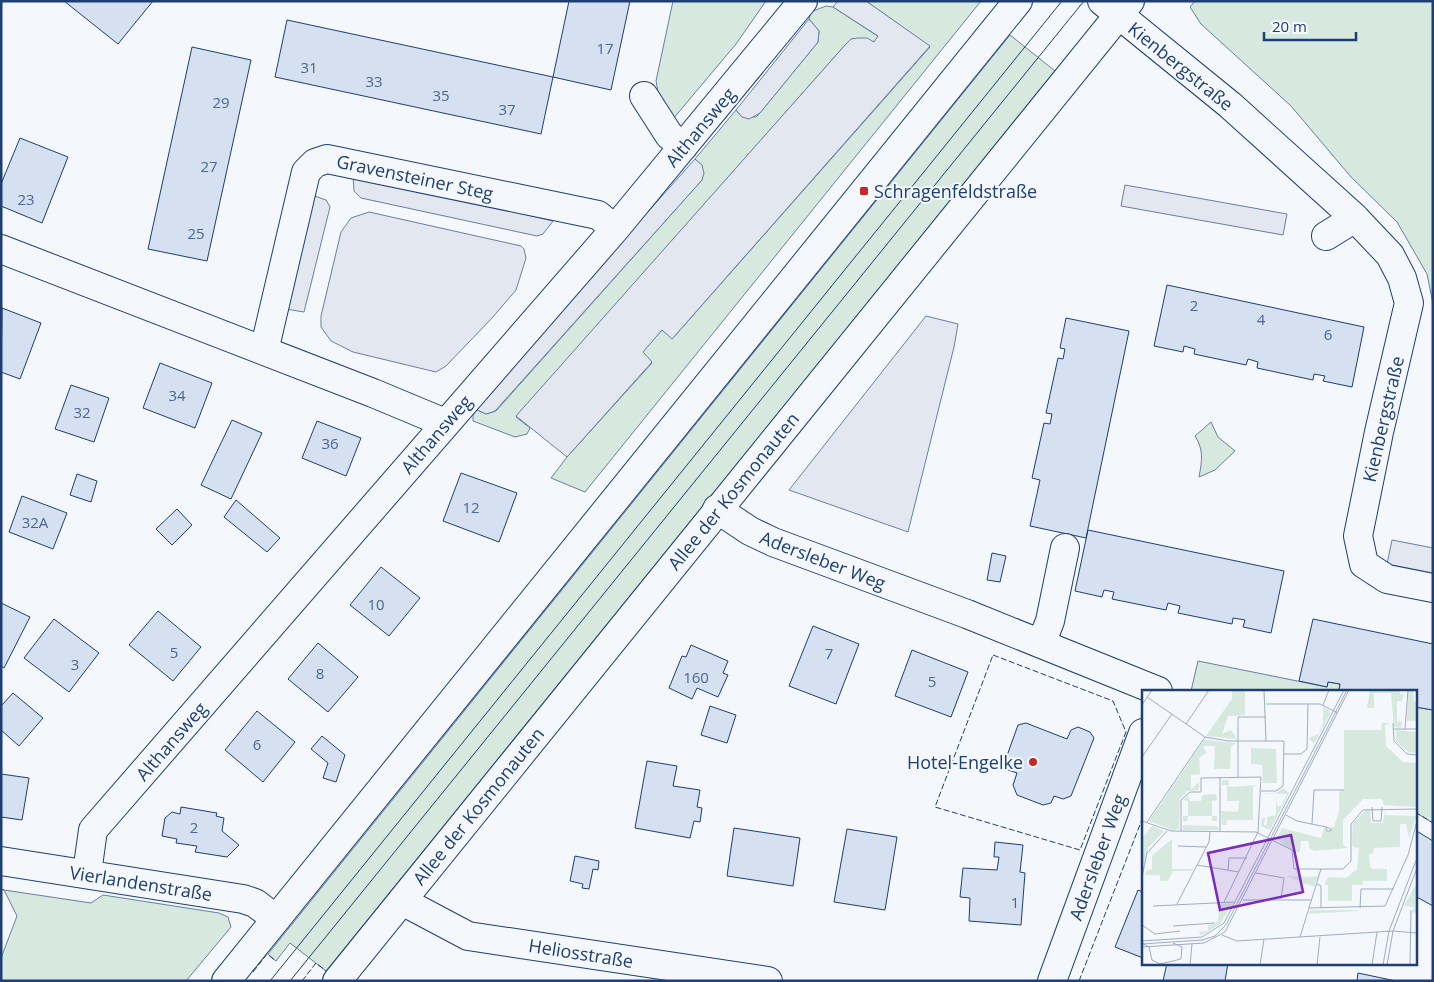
<svg xmlns="http://www.w3.org/2000/svg" width="1434" height="982" font-family="'Open Sans',sans-serif">
<style>
.green{fill:#d7e8df;stroke:#687fa3}
.parking{fill:#e3e8f0;stroke:#687fa3}
.building{fill:#d5e0f0;stroke:#1d3f73}
.lines{fill:none;stroke-linecap:round;stroke-linejoin:round}
.minor-casing{stroke:#1d3f73;stroke-width:30}
.major-casing{stroke:#1d3f73;stroke-width:30}
.minor{stroke:#f4f7fb;stroke-width:28}
.major{stroke:#f4f7fb;stroke-width:28}
.tram{stroke:#1d3f73;stroke-width:1}
.fence{stroke:#1d3f73;stroke-width:1;stroke-dasharray:6 2.5;stroke-linecap:butt}
.poi-dot{fill:#c62828;stroke:#f4f7fb;stroke-width:2}
.labels{text-anchor:middle;dominant-baseline:central;stroke-width:4;stroke-linejoin:round;paint-order:stroke}
.number-label{font-size:15px;fill:#4b6792}
.street-label{font-size:18px;fill:#1d3f73;stroke:#f4f7fb}
.poi-label{font-size:18px;fill:#1d3f73;stroke:#f4f7fb;text-anchor:start}
.inset-road{fill:none;stroke:#9eadc5;stroke-width:1}
.view{fill:#7b2cbf;fill-opacity:0.15;stroke:#7b2cbf;stroke-width:2.5}
.inset-edge{fill:none;stroke:#1d3f73;stroke-width:2.5}
</style>
<rect width="100%" height="100%" fill="#f4f7fb"/>
<path class="green" d="M 673,1 L 766,1 L 736,44 L 673,119 L 659,97 L 656,81 Z
M 866,1 L 981,1 L 585,492 L 551,478 L 567,457 L 652,363 L 642,352 L 662,330 L 673,338 L 930,47 Z
M 1195,1 L 1433,1 L 1433,304 L 1427,274 L 1397,222 L 1351,177 L 1291,106 L 1201,24 L 1190,7 Z
M 826,6 L 833,7 L 879,37 L 874,42 L 851,39 L 846,44 L 516,417 L 530,428 L 527,434 L 515,437 L 473,421 L 473,408 L 486,414 L 496,411 L 702,180 C 704,170 702,166 695,159 L 736,110 L 742,117 L 756,117 L 760,113 L 818,42 L 819,31 L 809,19 L 811,12 Z
M 1010,35 L 1055,71 L 326,971 L 290,943 L 276,961 L 268,954 Z
M 1211,422 L 1218,437 L 1235,451 L 1215,470 L 1199,477 C 1202,461 1204,450 1195,436 Z
M 1198,661 L 1327,687 L 1328,682 L 1340,684 L 1339,690 L 1341,691 L 1191,691 Z
M 1415,707 L 1433,710 L 1433,823 L 1415,812 Z
M 4,890 L 91,903 L 103,895 L 219,913 L 228,917 L 231,927 L 186,981 L 1,981 L 1,958 L 17,916 Z"/>
<path class="parking" d="M 838,1 L 866,1 L 930,46 L 672,339 L 662,330 L 643,352 L 652,362 L 567,457 L 516,416 L 846,44 L 851,39 L 858,38 L 867,38 L 874,42 L 878,36 L 833,7 Z
M 809,19 L 819,31 L 818,42 L 760,113 L 749,119 L 742,117 L 736,110 Z
M 695,159 L 702,165 L 704,173 L 702,180 L 495,411 L 486,414 L 473,408 Z
M 353,175 L 553,221 L 543,234 L 537,236 L 361,198 L 354,191 Z
M 1125,185 L 1287,214 L 1283,235 L 1121,206 Z
M 309,194 L 326,200 L 330,207 L 304,312 L 286,309 Z
M 369,212 L 521,246 L 524,249 L 526,258 L 516,290 L 492,318 L 446,366 L 436,372 L 353,352 L 331,341 L 321,327 L 321,316 L 341,232 L 351,218 Z
M 926,316 L 958,324 L 954,347 L 908,532 L 789,490 Z
M 1392,540 L 1433,548 L 1433,573 L 1387,564 Z"/>
<path class="building" d="M 64,1 L 153,1 L 118,44 Z
M 569,1 L 630,1 L 611,90 L 553,77 Z
M 287,20 L 553,77 L 541,134 L 275,77 Z
M 192,47 L 251,60 L 207,261 L 148,249 Z
M 20,138 L 68,157 L 42,223 L 1,206 L 1,184 Z
M 1167,285 L 1364,327 L 1352,387 L 1323,381 L 1325,376 L 1314,374 L 1313,380 L 1257,368 L 1258,362 L 1248,359 L 1246,365 L 1194,354 L 1195,349 L 1184,346 L 1183,352 L 1154,346 Z
M 2,308 L 41,323 L 20,379 L 1,372 Z
M 1066,318 L 1129,331 L 1086,538 L 1030,526 L 1040,480 L 1032,478 L 1044,423 L 1050,424 L 1052,414 L 1046,413 L 1058,358 L 1063,359 L 1065,349 L 1060,348 Z
M 160,363 L 212,383 L 195,428 L 143,408 Z
M 71,385 L 109,398 L 94,442 L 55,429 Z
M 232,420 L 262,433 L 231,499 L 201,485 Z
M 317,421 L 361,438 L 346,476 L 302,458 Z
M 461,473 L 517,493 L 499,542 L 443,521 Z
M 77,474 L 97,481 L 91,502 L 70,495 Z
M 22,496 L 67,513 L 53,549 L 9,532 Z
M 236,500 L 280,538 L 267,552 L 224,517 Z
M 177,509 L 192,525 L 172,545 L 156,529 Z
M 1088,530 L 1284,571 L 1271,633 L 1243,627 L 1245,620 L 1233,618 L 1232,624 L 1178,613 L 1180,606 L 1168,603 L 1166,610 L 1112,599 L 1114,592 L 1104,590 L 1102,597 L 1075,591 Z
M 992,553 L 1006,556 L 1000,582 L 987,580 Z
M 381,567 L 420,598 L 389,636 L 350,605 Z
M 1,603 L 30,617 L 4,668 L 1,666 Z
M 158,611 L 201,647 L 173,681 L 129,645 Z
M 54,619 L 99,653 L 69,692 L 24,658 Z
M 1313,619 L 1433,644 L 1433,710 L 1415,707 L 1415,691 L 1341,691 L 1339,690 L 1340,684 L 1328,682 L 1327,687 L 1299,681 Z
M 813,626 L 859,644 L 836,704 L 789,686 Z
M 318,643 L 358,677 L 328,712 L 288,679 Z
M 691,645 L 728,661 L 723,673 L 728,675 L 718,697 L 697,688 L 692,699 L 669,688 L 682,656 L 686,657 Z
M 912,650 L 968,672 L 951,717 L 895,696 Z
M 13,693 L 43,718 L 19,746 L 1,730 L 1,706 Z
M 710,706 L 736,715 L 727,743 L 701,735 Z
M 257,711 L 295,742 L 263,782 L 225,750 Z
M 1026,723 L 1067,739 L 1071,730 L 1078,727 L 1090,732 L 1094,738 L 1071,796 L 1063,799 L 1054,796 L 1051,803 L 1043,805 L 1017,795 L 1013,785 L 1017,773 L 1005,769 L 1004,764 L 1018,725 Z
M 322,736 L 345,755 L 336,782 L 323,778 L 328,763 L 311,749 Z
M 647,761 L 677,766 L 673,786 L 700,790 L 697,807 L 702,808 L 700,822 L 694,821 L 690,838 L 635,828 Z
M 1,774 L 29,778 L 22,820 L 1,817 Z
M 181,807 L 217,813 L 216,816 L 224,818 L 222,831 L 239,845 L 227,857 L 195,852 L 197,846 L 176,843 L 177,839 L 162,836 L 165,818 L 172,812 L 180,814 Z
M 734,828 L 800,838 L 793,886 L 727,876 Z
M 847,829 L 897,837 L 885,910 L 834,902 Z
M 1415,830 L 1433,841 L 1433,906 L 1415,896 Z
M 995,842 L 1023,845 L 1020,872 L 1025,873 L 1021,925 L 969,921 L 970,898 L 960,897 L 963,868 L 997,870 L 999,857 L 994,857 Z
M 575,856 L 599,861 L 598,870 L 593,869 L 589,889 L 582,888 L 583,884 L 570,881 Z
M 1138,890 L 1143,892 L 1143,958 L 1115,947 Z
M 1167,963 L 1228,963 L 1225,981 L 1163,981 Z
M 1358,973 L 1396,981 L 1357,981 Z"/>
<g class="lines">
<g class="minor-casing">
<path id="minor" d="M 1102,1 L 1230,105 L 1355,218 L 1390,255 L 1402,278 L 1409,303 L 1379,432 L 1358,536 L 1364,564 L 1387,579 L 1433,588
M 644,96 L 669,135 L 683,147
M 1326,236 L 1355,218
M 1,249 L 373,393 L 445,423
M 264,351 L 306,172 L 315,163 L 327,159 L 598,215 L 615,229
M 717,509 L 750,531 L 773,542 L 967,614 L 1158,691
M 1041,644 L 1050,621 L 1065,548
M 1,861 L 243,899 L 255,903 L 276,919
M 87,873 L 93,830 L 615,229 L 803,1
M 402,901 L 468,936 L 768,981
M 1052,981 L 1143,733"/>
</g>
<g class="major-casing">
<path id="major" d="M 226,981 L 1018,1
M 337,981 L 1130,1"/>
</g>
<use href="#minor" class="minor"/>
<use href="#major" class="major"/>
<path class="tram" d="M 270,981 L 1062,1
M 290,981 L 1084,1"/>
<path class="fence" d="M 993,655 L 1113,701 L 1126,732 L 1080,850 L 935,807 Z
M 1415,812 L 1433,823
M 1,889 L 4,890
M 253,972 L 267,954 L 276,961
M 302,981 L 316,963 L 326,971
M 1079,981 L 1143,817"/>
</g>
<g class="poi-dot">
<rect x="859" y="186" width="10" height="10" rx="2.5"/>
<circle cx="1033" cy="762" r="5"/>
</g>
<g class="labels">
<g class="number-label">
<text x="605" y="48">17</text>
<text x="309" y="67">31</text>
<text x="374" y="81">33</text>
<text x="441" y="95">35</text>
<text x="221" y="102">29</text>
<text x="507" y="109">37</text>
<text x="209" y="166">27</text>
<text x="26" y="199">23</text>
<text x="196" y="233">25</text>
<text x="1194" y="305">2</text>
<text x="1261" y="319">4</text>
<text x="1328" y="334">6</text>
<text x="177" y="395">34</text>
<text x="82" y="412">32</text>
<text x="330" y="443">36</text>
<text x="471" y="507">12</text>
<text x="35" y="522">32A</text>
<text x="376" y="604">10</text>
<text x="174" y="652">5</text>
<text x="829" y="653">7</text>
<text x="75" y="664">3</text>
<text x="320" y="673">8</text>
<text x="696" y="677">160</text>
<text x="932" y="681">5</text>
<text x="257" y="744">6</text>
<text x="194" y="827">2</text>
<text x="1015" y="902">1</text>
</g>
<g class="street-label">
<text transform="translate(1181 66) rotate(39)">Kienbergstraße</text>
<text transform="translate(700 127) rotate(-50)">Althansweg</text>
<text transform="translate(415 177) rotate(12)">Gravensteiner Steg</text>
<text transform="translate(1383 419) rotate(-77)">Kienbergstraße</text>
<text transform="translate(436 434) rotate(-49)">Althansweg</text>
<text transform="translate(733 491) rotate(-51)">Allee der Kosmonauten</text>
<text transform="translate(823 560) rotate(21)">Adersleber Weg</text>
<text transform="translate(171 741) rotate(-49)">Althansweg</text>
<text transform="translate(478 806) rotate(-51)">Allee der Kosmonauten</text>
<text transform="translate(1097 857) rotate(-70)">Adersleber Weg</text>
<text transform="translate(141 883) rotate(9)">Vierlandenstraße</text>
<text transform="translate(581 953) rotate(9)">Heliosstraße</text>
</g>
<g class="poi-label">
<text x="874" y="191">Schragenfeldstraße</text>
<text x="1023" y="762" text-anchor="end">Hotel-Engelke</text>
</g>
</g>
<g transform="translate(1142 690)">
<rect width="275" height="275" fill="#f4f7fb"/>
<path d="M 90,0 L 103,0 L 103,25 L 86,26 L 80,44 L 89,40 L 95,49 L 64,46 L 90,9 ZM 228,0 L 258,0 L 258,4 L 262,5 L 260,11 L 255,11 L 255,31 L 260,32 L 259,38 L 252,37 L 249,3 L 232,3 L 232,18 L 225,18 ZM 266,0 L 271,0 L 272,11 L 275,12 L 275,31 L 265,31 ZM 178,16 L 187,20 L 188,24 L 173,52 L 171,53 L 167,48 L 177,44 L 181,33 L 181,18 ZM 240,33 L 248,33 L 243,35 L 244,56 L 261,72 L 275,73 L 275,117 L 242,115 L 240,109 L 221,109 L 201,130 L 201,155 L 206,158 L 172,161 L 167,158 L 167,151 L 159,151 L 158,162 L 153,163 L 135,149 L 140,138 L 179,148 L 182,137 L 187,143 L 189,137 L 192,137 L 197,122 L 197,102 L 202,100 L 202,40 L 239,40 ZM 254,40 L 275,42 L 275,63 L 266,62 L 254,51 ZM 62,50 L 94,53 L 89,56 L 88,79 L 72,79 L 73,56 L 61,56 L 64,63 L 57,68 L 58,84 L 49,85 L 49,99 L 57,92 L 57,100 L 45,101 L 38,109 L 37,139 L 30,140 L 7,131 ZM 109,58 L 134,59 L 135,93 L 121,93 L 120,75 L 109,74 ZM 80,90 L 87,90 L 86,96 L 90,97 L 116,95 L 111,97 L 111,130 L 85,130 L 84,135 L 80,135 L 79,121 L 96,122 L 97,111 L 85,111 L 85,95 L 80,95 ZM 141,98 L 147,103 L 128,140 L 119,136 L 120,128 L 123,128 L 122,135 L 125,135 L 125,127 L 134,125 L 134,106 L 135,116 L 139,116 L 145,104 L 120,103 L 134,103 ZM 74,104 L 75,110 L 70,111 L 70,126 L 75,126 L 75,131 L 70,131 L 70,126 L 46,126 L 45,131 L 41,131 L 41,126 L 46,126 L 46,111 L 41,110 L 46,106 L 48,111 L 59,111 L 61,105 ZM 225,119 L 228,120 L 229,133 L 241,133 L 243,120 L 243,125 L 274,126 L 267,148 L 264,134 L 258,134 L 258,157 L 232,158 L 231,164 L 227,164 L 228,176 L 231,179 L 245,179 L 245,191 L 221,191 L 221,195 L 210,195 L 210,211 L 186,211 L 186,195 L 182,195 L 186,187 L 204,188 L 215,179 L 217,158 L 211,157 L 210,151 L 211,133 ZM 41,135 L 75,136 L 77,140 L 41,140 ZM 10,136 L 22,141 L 6,158 L 0,186 L 0,148 ZM 30,149 L 30,179 L 51,179 L 49,181 L 31,181 L 26,191 L 18,191 L 18,185 L 3,185 L 5,180 L 10,179 L 10,166 ZM 144,186 L 171,187 L 176,186 L 172,197 ZM 273,196 L 275,196 L 275,224 L 270,222 L 272,217 L 262,216 ZM 91,213 L 78,234 L 62,244 L 58,245 L 57,242 L 66,241 L 66,236 L 76,231 L 77,214 ZM 169,220 L 215,220 L 215,221 L 166,224 Z" fill="#d7e8df"/>
<path class="inset-road" d="M 122,0 L 124,51M 5,7 L 63,47 L 86,51 L 142,51 L 141,96 L 134,101 L 119,101M 124,14 L 178,14 L 196,23M 0,15 L 10,0M 181,15 L 187,0M 251,33 L 252,51 L 265,64 L 275,65M 44,34 L 67,0M 252,39 L 275,39M 263,39 L 266,0M 142,64 L 159,64 L 165,59 L 166,14M 0,67 L 30,24M 78,87 L 78,141M 96,87 L 96,27 L 124,27M 230,117 L 231,131 L 239,131 L 240,117M 144,125 L 155,131 L 184,137M 0,131 L 29,141 L 114,142 L 150,160 L 152,179 L 201,179 L 209,171 L 209,134 L 221,120 L 275,119M 5,132 L 63,47M 170,134 L 172,100 L 202,100M 184,137 L 189,139 L 189,141 L 185,141 ZM 39,141 L 39,110 L 48,102 L 59,102 L 59,88 L 119,87 L 116,142 L 82,212M 36,156 L 64,157M 55,175 L 97,182M 86,180 L 87,168 L 105,168M 114,183 L 142,188 L 139,209M 0,187 L 5,163 L 25,141M 175,194 L 179,196 L 179,218M 101,210 L 169,210M 35,214 L 67,152 L 68,142M 11,216 L 92,212M 167,218 L 243,216 L 266,165 L 275,131M 218,218 L 219,199 L 252,199M 0,235 L 13,244 L 38,241M 31,236 L 72,233M 80,245 L 95,251 L 251,241 L 275,243M 158,247 L 179,179M 0,251 L 60,247 L 82,233 L 202,0M 0,253 L 7,257 L 10,270 L 18,274 L 39,269 L 40,257 L 31,253M 0,254 L 60,250 L 73,246 L 84,235 L 205,0M 0,257 L 62,253 L 83,242 L 207,0M 48,275 L 50,254M 118,275 L 122,249M 175,275 L 178,247M 230,275 L 235,242M 241,275 L 247,241 L 275,168M 245,275 L 251,241 L 275,178M 268,275 L 269,220"/>
<path class="view" d="M 149,145 L 161,202 L 78,220 L 66,163 Z"/>
<rect width="275" height="275" class="inset-edge"/>
</g>
<rect width="1434" height="982" fill="none" stroke="#1d3f73" stroke-width="5"/>
<path d="M1264 32v8h92v-8" fill="none" stroke="#1d3f73" stroke-width="2.5"/>
<text x="1272" y="32" font-size="15" fill="#1d3f73" stroke="#f4f7fb" stroke-width="4" paint-order="stroke">20 m</text>
</svg>
